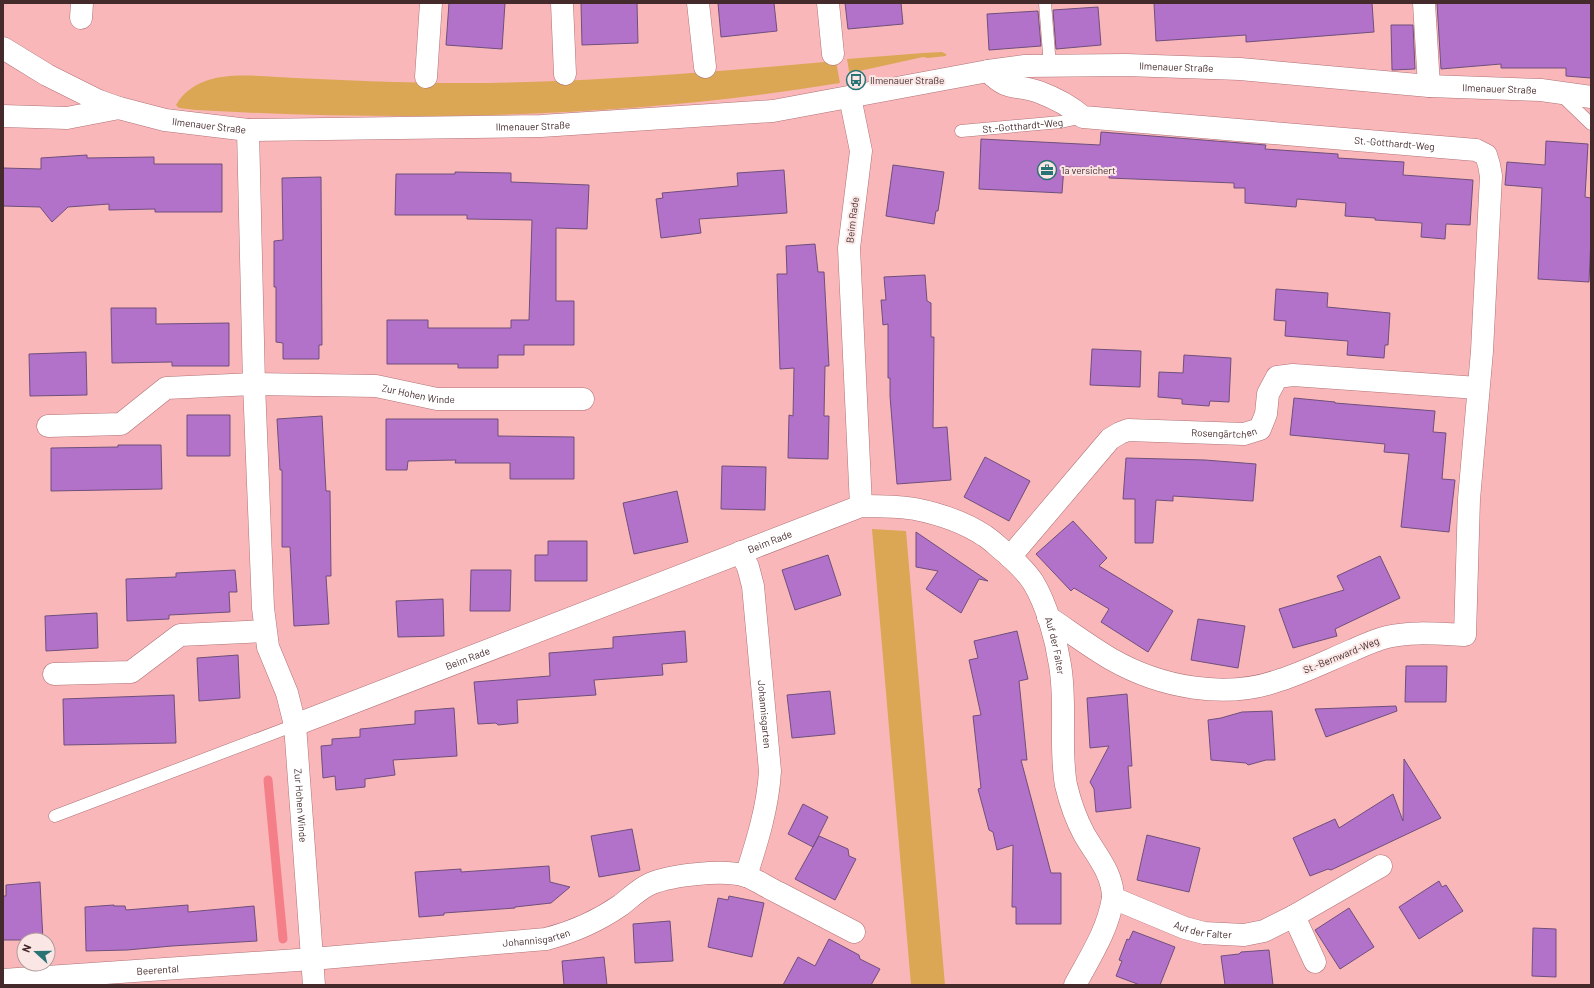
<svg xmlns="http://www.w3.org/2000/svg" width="1594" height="988" font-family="Barlow,sans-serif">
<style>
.green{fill:#dca754}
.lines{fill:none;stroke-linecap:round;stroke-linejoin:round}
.stream{stroke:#f47f89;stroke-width:9}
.building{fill:#b272ca;stroke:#6f4f7b}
.service-casing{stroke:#af7275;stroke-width:13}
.minor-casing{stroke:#af7275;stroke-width:23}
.tertiary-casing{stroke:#af7275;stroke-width:23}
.service{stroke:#fff;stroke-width:12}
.minor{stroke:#fff;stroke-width:22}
.tertiary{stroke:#fff;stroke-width:22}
.labels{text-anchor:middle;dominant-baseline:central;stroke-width:4;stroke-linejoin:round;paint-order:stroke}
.street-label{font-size:10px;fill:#442a2b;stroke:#fbe6e6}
.poi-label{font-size:10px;fill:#442a2b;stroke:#fbe6e6;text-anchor:start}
</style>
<rect width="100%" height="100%" fill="#fab7ba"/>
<path class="green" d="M 942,52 L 946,54 L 946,56 L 928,58 L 923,57 L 855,72 L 850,77 L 847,59 L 923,53 Z
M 836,61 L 840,83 C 628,118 410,122 196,110 L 179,108 L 176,105 C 197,70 242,75 277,77 C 360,81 443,85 527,82 C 630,79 733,70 836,61 Z
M 872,529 L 906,531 L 945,985 L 911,985 Z"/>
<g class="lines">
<path class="stream" d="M 268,780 L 283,939"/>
</g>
<path class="building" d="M 449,3 L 505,3 L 502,49 L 446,45 Z
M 581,3 L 637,3 L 638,43 L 582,45 Z
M 718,3 L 774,3 L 777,31 L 721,37 Z
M 845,3 L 901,3 L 903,24 L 848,29 Z
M 1154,3 L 1372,3 L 1374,32 L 1246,42 L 1246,35 L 1156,41 Z
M 1437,3 L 1591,3 L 1591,78 L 1566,76 L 1566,68 L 1501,68 L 1501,64 L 1441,69 Z
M 1098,7 L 1101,45 L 1056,49 L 1053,10 Z
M 1038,11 L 1041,46 L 989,50 L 987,14 Z
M 1391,25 L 1413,25 L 1415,69 L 1392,70 Z
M 1101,132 L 1266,145 L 1265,149 L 1338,154 L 1338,158 L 1404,162 L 1403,175 L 1473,180 L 1470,225 L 1446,224 L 1445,239 L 1421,237 L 1422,223 L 1375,220 L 1375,218 L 1345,216 L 1346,203 L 1297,199 L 1296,207 L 1245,203 L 1245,188 L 1234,188 L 1234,183 L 1109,178 L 1110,168 L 1064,167 L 1062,193 L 979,189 L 981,139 L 1100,145 Z
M 1546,141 L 1588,144 L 1585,197 L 1591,198 L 1591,238 L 1589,282 L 1538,279 L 1542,188 L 1505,185 L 1507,162 L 1545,165 Z
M 87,155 L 87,158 L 154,157 L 154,164 L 222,164 L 222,212 L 155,212 L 155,209 L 109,210 L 109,204 L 68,207 L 52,222 L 40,207 L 3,206 L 3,168 L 41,169 L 41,158 Z
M 893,165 L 944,172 L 938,211 L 936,211 L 934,224 L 886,216 Z
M 784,170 L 787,213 L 699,219 L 701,233 L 661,238 L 656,199 L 663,198 L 662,193 L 738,186 L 737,173 Z
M 455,172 L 511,173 L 511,182 L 589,185 L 587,229 L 556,228 L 556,301 L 574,301 L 574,345 L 524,345 L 524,355 L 498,355 L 498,368 L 458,368 L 458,364 L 387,364 L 387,320 L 428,320 L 428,328 L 511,328 L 511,320 L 529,320 L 532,220 L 467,219 L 467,215 L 395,215 L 396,174 L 455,174 Z
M 321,177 L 322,345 L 319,345 L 319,359 L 283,359 L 283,343 L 276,342 L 276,287 L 274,287 L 274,241 L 283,240 L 282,178 Z
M 815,244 L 818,272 L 824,272 L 829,366 L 825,366 L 824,416 L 829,416 L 828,459 L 788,458 L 789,415 L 793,416 L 794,368 L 780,369 L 777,274 L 787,274 L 786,246 Z
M 925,275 L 927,301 L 931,303 L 931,337 L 934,337 L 933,428 L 947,427 L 951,480 L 897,484 L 890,396 L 890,378 L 888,378 L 888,324 L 883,325 L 881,300 L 886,300 L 884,277 Z
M 1276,289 L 1328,293 L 1327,307 L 1390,313 L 1388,345 L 1385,345 L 1384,358 L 1347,355 L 1348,341 L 1285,336 L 1286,321 L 1274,320 Z
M 111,308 L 156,308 L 156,324 L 229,323 L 229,366 L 172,366 L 172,362 L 112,363 Z
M 1092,349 L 1141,351 L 1140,387 L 1090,385 Z
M 86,352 L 87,395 L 30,396 L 29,354 Z
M 1184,355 L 1231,358 L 1229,402 L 1210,401 L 1209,406 L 1182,404 L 1182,399 L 1158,397 L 1159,372 L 1183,373 Z
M 1294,398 L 1335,402 L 1335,403 L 1435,411 L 1433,432 L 1446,433 L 1442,479 L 1455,480 L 1449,532 L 1401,527 L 1409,454 L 1384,452 L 1385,444 L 1290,435 Z
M 187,415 L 230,415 L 230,456 L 187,456 Z
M 322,416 L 326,491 L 330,491 L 331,576 L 326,576 L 329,624 L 294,626 L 290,547 L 282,547 L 282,470 L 280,470 L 277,419 Z
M 386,419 L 498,419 L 498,436 L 574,437 L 574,479 L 510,479 L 510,463 L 455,463 L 456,460 L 408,461 L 407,470 L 386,470 Z
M 118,445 L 161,445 L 162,489 L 51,491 L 51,448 L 118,447 Z
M 985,457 L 1030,481 L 1009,521 L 964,497 Z
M 1126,458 L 1205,460 L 1256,464 L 1253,501 L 1173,496 L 1173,501 L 1156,500 L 1153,543 L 1135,543 L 1135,499 L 1123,499 Z
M 722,466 L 766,467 L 765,510 L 721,509 Z
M 677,491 L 688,542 L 634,554 L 623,503 Z
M 1073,521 L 1107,558 L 1099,566 L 1173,611 L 1148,652 L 1101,622 L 1109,609 L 1074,588 L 1071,591 L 1036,554 Z
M 916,532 L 988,581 L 979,579 L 961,613 L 926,589 L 938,571 L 916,567 Z
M 548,541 L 587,541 L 587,581 L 535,581 L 535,555 L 548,555 Z
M 828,555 L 841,595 L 795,610 L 782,570 Z
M 1380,556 L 1400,598 L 1335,629 L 1337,636 L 1293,648 L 1279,609 L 1344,590 L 1337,576 Z
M 235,570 L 237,592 L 229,592 L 230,612 L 169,615 L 169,619 L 127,621 L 126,579 L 176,577 L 176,573 Z
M 471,570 L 511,570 L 510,611 L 470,611 Z
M 443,599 L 444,636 L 398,637 L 396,601 Z
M 97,613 L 98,648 L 46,651 L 45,616 Z
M 1198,619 L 1245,626 L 1238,668 L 1191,660 Z
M 685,631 L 687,662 L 662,664 L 663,675 L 594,680 L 596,695 L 517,700 L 518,723 L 498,725 L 496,723 L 478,724 L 474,682 L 550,676 L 549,653 L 613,648 L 613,637 Z
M 1017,631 L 1028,679 L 1019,681 L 1027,760 L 1021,760 L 1051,873 L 1061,873 L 1061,924 L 1016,924 L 1016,907 L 1012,907 L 1013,845 L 997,850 L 993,832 L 989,830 L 978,789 L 981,788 L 973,716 L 981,715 L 969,660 L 978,658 L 974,641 Z
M 238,655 L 240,698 L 199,701 L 197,658 Z
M 1406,666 L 1447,666 L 1446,702 L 1405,702 Z
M 830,691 L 835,734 L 792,738 L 787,695 Z
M 1127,694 L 1132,766 L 1128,766 L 1131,808 L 1096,812 L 1094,789 L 1090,782 L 1109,746 L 1090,748 L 1087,698 Z
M 174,695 L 176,743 L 64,745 L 63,699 Z
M 1396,706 L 1397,711 L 1326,737 L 1315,709 Z
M 454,708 L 457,756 L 393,760 L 395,775 L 365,779 L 365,787 L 336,790 L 335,776 L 323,778 L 321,746 L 332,745 L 332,739 L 360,737 L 360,729 L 415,724 L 415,711 Z
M 1272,711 L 1275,760 L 1266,760 L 1248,765 L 1246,763 L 1211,760 L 1208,720 L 1221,718 L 1242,712 Z
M 1404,759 L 1441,818 L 1331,870 L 1328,869 L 1310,876 L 1293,838 L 1335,819 L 1339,828 L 1393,794 L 1403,821 Z
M 803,804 L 828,817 L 813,847 L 788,834 Z
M 632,829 L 640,870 L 599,877 L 591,836 Z
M 1147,835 L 1200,848 L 1189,892 L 1137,880 Z
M 819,836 L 848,849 L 849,856 L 856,859 L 835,900 L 795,879 Z
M 549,866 L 550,882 L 570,887 L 551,903 L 515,907 L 515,908 L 444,913 L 444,915 L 419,917 L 415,872 L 461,869 L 461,872 Z
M 1439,881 L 1442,887 L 1446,885 L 1463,911 L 1419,939 L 1399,907 Z
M 40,882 L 43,940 L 3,940 L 3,896 L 6,896 L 6,885 Z
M 729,896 L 764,903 L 752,957 L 708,947 L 718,898 L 728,900 Z
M 114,905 L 114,906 L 125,906 L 126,910 L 188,905 L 188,912 L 254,906 L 257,941 L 172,946 L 127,950 L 86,951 L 85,907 Z
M 1349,908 L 1374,947 L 1340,969 L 1315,930 Z
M 670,921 L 673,961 L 635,963 L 633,924 Z
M 1533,928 L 1556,929 L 1556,977 L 1532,976 Z
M 1133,931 L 1175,947 L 1160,985 L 1140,985 L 1116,976 L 1122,961 L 1119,960 L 1127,939 L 1129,940 Z
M 829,939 L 859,955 L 860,959 L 880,969 L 871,985 L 783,985 L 798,957 L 815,966 Z
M 1269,950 L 1273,985 L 1225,985 L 1221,956 L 1239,954 L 1241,952 Z
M 604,957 L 607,985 L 564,985 L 562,961 Z"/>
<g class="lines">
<g class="service-casing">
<g id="service">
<path d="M 1045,3 L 1050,66"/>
<path d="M 1561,95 L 1591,124"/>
<path id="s1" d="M 961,131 L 1061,122 L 1083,117"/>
<path d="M 55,816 L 295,725"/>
</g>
</g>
<g class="minor-casing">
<g id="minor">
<path d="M 562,3 L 565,74"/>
<path d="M 698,3 L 705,67"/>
<path d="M 828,3 L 833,54"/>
<path d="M 1424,3 L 1429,86"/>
<path d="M 81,18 L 82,3"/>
<path id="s2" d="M 988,71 C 1009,93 1016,83 1039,92 C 1055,98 1070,106 1083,117 L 1476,150 L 1486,155 L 1489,165 L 1491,176 L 1482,351 L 1469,499 L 1465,635 C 1439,634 1412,631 1387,637 C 1375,640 1364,645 1353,650 C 1329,660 1305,672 1280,680 C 1225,700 1160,687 1111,659 C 1089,646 1069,631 1048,617"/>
<path d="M 426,77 L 431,3"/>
<path d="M 850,97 L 861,151 L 849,248 L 861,506"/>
<path d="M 3,116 L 67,118 L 119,108"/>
<path id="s3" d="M 248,130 L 254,384 L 263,608 L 268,647 L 287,693 L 295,725 L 314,985"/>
<path id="s4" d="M 48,426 L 121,424 L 166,388 L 254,384 L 376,386 L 437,399 L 583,399"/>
<path id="s5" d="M 741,552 L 748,567 L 753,586 L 770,771 C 768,807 757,842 746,876"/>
<path id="s6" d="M 1010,557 L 1110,439 L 1120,433 L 1128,430 L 1244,434 L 1260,429 L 1266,414 L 1268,394 L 1277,377 L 1293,375 L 1478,388"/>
<path d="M 54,674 L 131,672 L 180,635 L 265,631"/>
<path id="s7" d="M 295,725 L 861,506 C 879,506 897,506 915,509 C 940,514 964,522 985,536 C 993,541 999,548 1006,553 C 1016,562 1026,571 1033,582 C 1047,605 1056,639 1060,665 C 1067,705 1059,746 1066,785 C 1070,802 1076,819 1084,834 C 1096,855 1113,873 1113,898 L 1185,928 L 1204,933 L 1244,935 L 1264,931 L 1294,916 L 1381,866"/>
<path d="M 1294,916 L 1315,962"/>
<path id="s8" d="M 3,980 L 312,959 L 546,939 C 573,932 598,921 621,905 C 630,898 639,889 650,884 C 671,875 724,869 746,876 C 757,880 768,888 779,893 C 804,906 829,919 854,932"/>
<path d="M 1075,985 C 1090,957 1108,930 1113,898"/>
</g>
</g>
<g class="tertiary-casing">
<g id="tertiary">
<path id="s9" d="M 3,48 L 47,75 L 99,101 L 119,108 L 165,120 L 248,130 L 541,126 L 773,111 L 988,71 L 1025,66 L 1126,65 L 1240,69 L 1429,86 L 1541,90 L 1591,97"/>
</g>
</g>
<use href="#service" class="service"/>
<use href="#minor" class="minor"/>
<use href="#tertiary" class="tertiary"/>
</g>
<defs>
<g id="bus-ring" transform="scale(1)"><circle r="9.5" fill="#fbe6e6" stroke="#287374" stroke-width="1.5"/><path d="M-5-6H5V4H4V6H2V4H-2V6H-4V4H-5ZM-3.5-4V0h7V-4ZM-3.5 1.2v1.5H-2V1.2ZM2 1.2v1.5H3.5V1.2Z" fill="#287374"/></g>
<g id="office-ring" transform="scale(1)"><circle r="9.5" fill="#fbe6e6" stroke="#287374" stroke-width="1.5"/><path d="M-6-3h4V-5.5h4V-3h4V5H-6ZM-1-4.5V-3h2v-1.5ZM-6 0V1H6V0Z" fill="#287374"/></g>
</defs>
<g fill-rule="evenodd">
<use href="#bus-ring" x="856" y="80"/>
<use href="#office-ring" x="1047" y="170"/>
</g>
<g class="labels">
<g class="street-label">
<text stroke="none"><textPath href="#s9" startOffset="1195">Ilmenauer Straße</textPath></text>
<text stroke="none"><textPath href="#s9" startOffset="1519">Ilmenauer Straße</textPath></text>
<text stroke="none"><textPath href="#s9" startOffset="223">Ilmenauer Straße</textPath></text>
<text stroke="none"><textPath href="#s9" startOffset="547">Ilmenauer Straße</textPath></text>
<text stroke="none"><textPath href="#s1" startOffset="62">St.-Gotthardt-Weg</textPath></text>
<text stroke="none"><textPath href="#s2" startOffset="420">St.-Gotthardt-Weg</textPath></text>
<text transform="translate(852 220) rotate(-83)">Beim Rade</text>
<text stroke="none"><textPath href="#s4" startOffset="384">Zur Hohen Winde</textPath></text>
<text stroke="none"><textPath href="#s6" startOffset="271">Rosengärtchen</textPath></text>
<text stroke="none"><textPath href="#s7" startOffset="509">Beim Rade</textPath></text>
<text stroke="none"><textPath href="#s7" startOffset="871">Auf der Falter</textPath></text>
<text transform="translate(1341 655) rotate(-22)">St.-Bernward-Weg</text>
<text stroke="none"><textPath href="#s7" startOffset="185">Beim Rade</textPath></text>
<text stroke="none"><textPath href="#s5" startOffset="165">Johannisgarten</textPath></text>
<text stroke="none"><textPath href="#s3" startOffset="681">Zur Hohen Winde</textPath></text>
<text stroke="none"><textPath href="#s7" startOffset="1231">Auf der Falter</textPath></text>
<text stroke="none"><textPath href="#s8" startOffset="535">Johannisgarten</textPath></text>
<text stroke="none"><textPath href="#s8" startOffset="155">Beerental</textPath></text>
</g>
<g class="poi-label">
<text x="870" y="80">Ilmenauer Straße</text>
<text x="1061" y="170">1a versichert</text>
</g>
</g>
<rect width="1594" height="988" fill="none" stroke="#442a2b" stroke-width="8"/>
<g transform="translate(36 952) rotate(291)"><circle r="19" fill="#fbe6e6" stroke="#b29b9b"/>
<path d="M0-3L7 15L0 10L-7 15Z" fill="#287374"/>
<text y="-6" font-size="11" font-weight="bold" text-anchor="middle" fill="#442a2b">N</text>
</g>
</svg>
